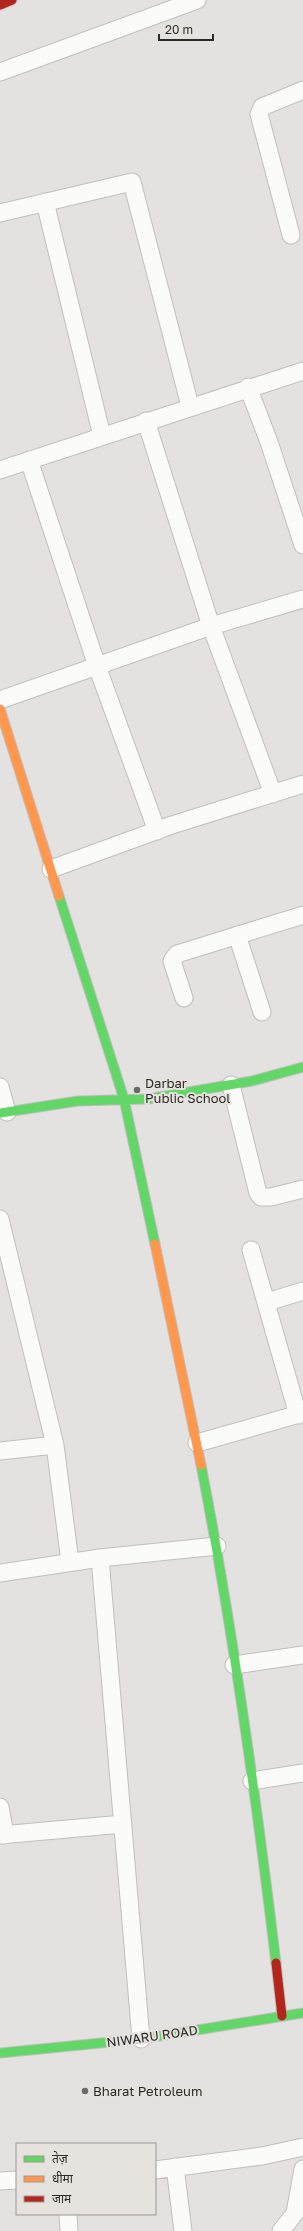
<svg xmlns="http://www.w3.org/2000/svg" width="303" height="2231" font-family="'Golos Text','Noto Sans Devanagari',sans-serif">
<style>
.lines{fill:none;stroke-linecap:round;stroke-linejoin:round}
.street-casing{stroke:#c1bfbe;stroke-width:19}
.fast-casing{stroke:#c1bfbe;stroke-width:11}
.slow-casing{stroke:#c1bfbe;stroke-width:11}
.jam-casing{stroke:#c1bfbe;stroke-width:11}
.street{stroke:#fbfbfa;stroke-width:17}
.fast{stroke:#63d668;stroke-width:9}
.slow{stroke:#ff974d;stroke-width:9}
.jam{stroke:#b3261e;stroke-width:9}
.poi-dot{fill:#6c6a68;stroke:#e6e2de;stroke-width:1.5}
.labels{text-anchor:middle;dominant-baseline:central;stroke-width:4;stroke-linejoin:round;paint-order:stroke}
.poi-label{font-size:13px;fill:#2b2a28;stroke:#e6e2de;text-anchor:start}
.street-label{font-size:13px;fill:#2b2a28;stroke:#e6e2de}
</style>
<rect width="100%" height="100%" fill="#e4e2e0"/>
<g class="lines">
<g class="street-casing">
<path id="street" d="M 0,72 L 197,0
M 45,202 L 102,436
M 0,213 L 132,182 L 190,406
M 291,235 L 259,114 L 262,107 L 303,90
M 248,387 L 269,442 L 303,545
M 146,421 L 211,626 L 273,794
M 29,460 L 97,666 L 157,831
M 0,470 L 303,371
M 0,700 L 211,626 L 303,599
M 51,869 L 172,825 L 303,784
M 237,935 L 262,1012
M 184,998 L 172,961 L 177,954 L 303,915
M 231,1085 L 258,1193 L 261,1197 L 271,1197 L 303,1189
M 0,1087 L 7,1112
M 0,1219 L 55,1445 L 70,1562
M 251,1250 L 298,1415
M 267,1302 L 303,1291
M 197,1443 L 303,1413
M 0,1451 L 55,1445
M 100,1558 L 141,2039
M 0,1573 L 100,1558 L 217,1546
M 234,1665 L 303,1655
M 252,1781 L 303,1773
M 0,1807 L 5,1835
M 0,1835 L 123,1824
M 175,2167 L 183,2231
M 155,2170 L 262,2156 L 303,2147
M 0,2181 L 17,2180
M 68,2214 L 69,2231
M 281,2231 L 295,2213 L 303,2169"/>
</g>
<g class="fast-casing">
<path id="fast" d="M 59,896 L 124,1099 L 155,1244
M 0,1113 L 78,1101 L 148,1099 L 252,1081 L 303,1067
M 201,1465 C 233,1629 256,1796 276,1963
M 0,2053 L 141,2039 L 303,2013"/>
</g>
<g class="slow-casing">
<path id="slow" d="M 0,709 L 59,896
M 155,1244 L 201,1465"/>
</g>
<g class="jam-casing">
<path id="jam" d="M 0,5 L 12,0
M 276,1963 L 282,2016"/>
</g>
<use href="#street" class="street"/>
<use href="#fast" class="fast"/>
<use href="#slow" class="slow"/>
<use href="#jam" class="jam"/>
</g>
<g class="poi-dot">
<circle cx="137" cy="1090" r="4"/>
<circle cx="85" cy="2091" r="4"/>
</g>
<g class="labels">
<g class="poi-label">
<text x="145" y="1083">Darbar<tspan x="145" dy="15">Public School</tspan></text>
<text x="93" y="2091">Bharat Petroleum</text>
</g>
<g class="street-label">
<text transform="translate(152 2036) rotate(-8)">NIWARU ROAD</text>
</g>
</g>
<rect x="16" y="2143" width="140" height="72" fill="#e6e2de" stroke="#9b9895"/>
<rect x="24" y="2156" width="20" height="6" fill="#63d668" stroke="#9b9895"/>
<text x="52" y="2163" font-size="12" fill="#2b2a28">तेज़</text>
<rect x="24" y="2176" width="20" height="6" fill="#ff974d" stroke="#9b9895"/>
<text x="52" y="2183" font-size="12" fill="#2b2a28">धीमा</text>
<rect x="24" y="2196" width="20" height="6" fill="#b3261e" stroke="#9b9895"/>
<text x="52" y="2203" font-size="12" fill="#2b2a28">जाम</text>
<path d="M159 34v6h54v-6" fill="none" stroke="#2b2a28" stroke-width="2"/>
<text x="165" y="34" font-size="12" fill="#2b2a28" stroke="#e6e2de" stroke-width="3" paint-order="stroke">20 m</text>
</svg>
